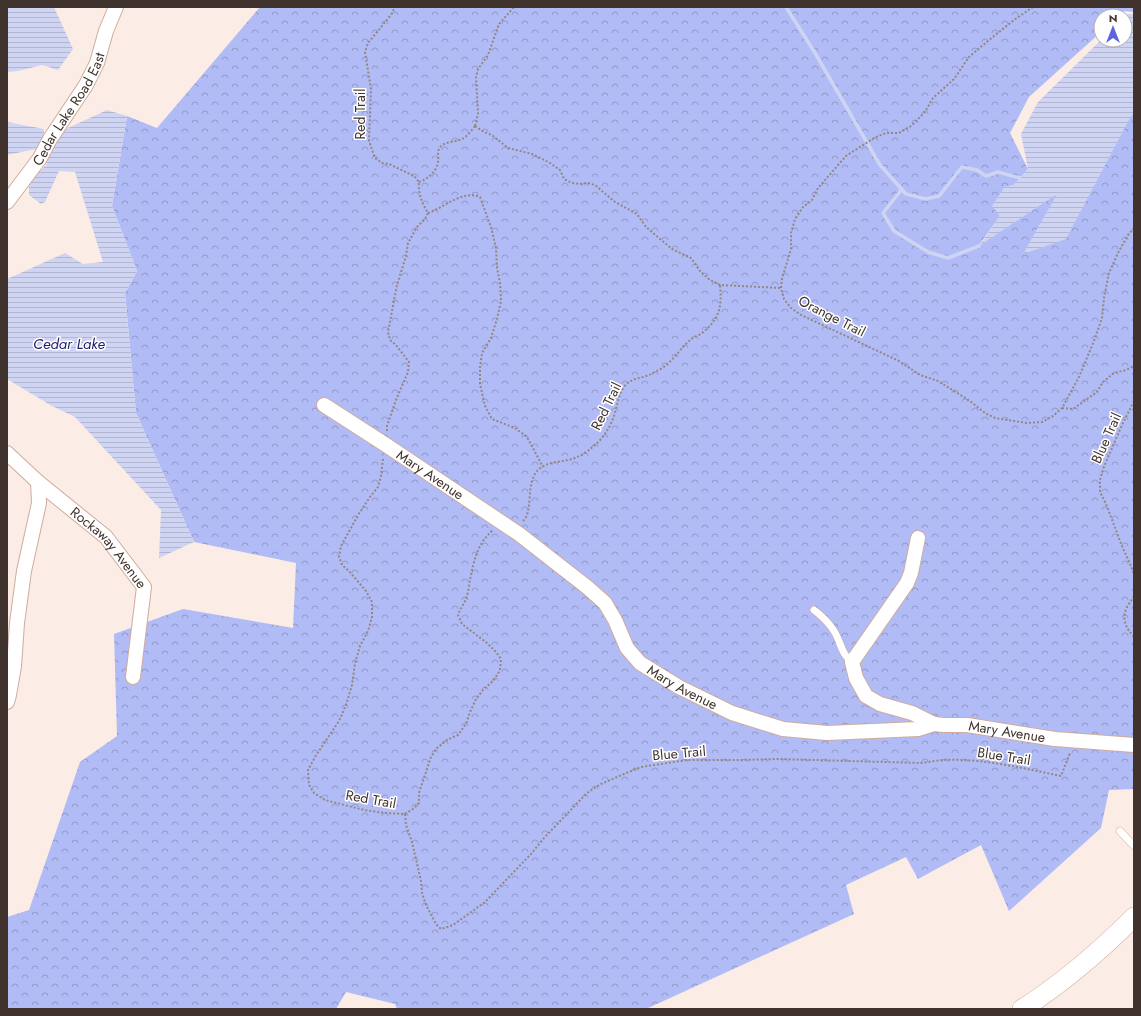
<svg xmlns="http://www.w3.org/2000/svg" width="1141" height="1016" font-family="Jost,sans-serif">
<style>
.forest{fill:url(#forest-crowns)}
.water{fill:url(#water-rules)}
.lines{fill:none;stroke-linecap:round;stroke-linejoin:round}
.stream{stroke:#ced4f2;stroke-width:3.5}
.lane-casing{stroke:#cfac9c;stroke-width:8}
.street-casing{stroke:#cfac9c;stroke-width:16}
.secondary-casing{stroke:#cfac9c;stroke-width:20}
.path{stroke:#94867f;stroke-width:2;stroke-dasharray:2 2;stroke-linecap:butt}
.lane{stroke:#fff;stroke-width:7}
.street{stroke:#fff;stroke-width:14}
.secondary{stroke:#fff;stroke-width:19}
.labels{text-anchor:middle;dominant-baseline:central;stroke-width:3;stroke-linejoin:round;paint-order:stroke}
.street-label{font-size:14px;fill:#40322c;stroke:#fff}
.water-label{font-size:15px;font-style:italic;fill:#1f1c6d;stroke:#fff}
</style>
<defs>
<pattern id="forest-crowns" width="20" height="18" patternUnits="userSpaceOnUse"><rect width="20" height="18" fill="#b1bcf6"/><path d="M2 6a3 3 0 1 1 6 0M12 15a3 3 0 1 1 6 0" fill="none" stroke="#9199c7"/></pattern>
<pattern id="water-rules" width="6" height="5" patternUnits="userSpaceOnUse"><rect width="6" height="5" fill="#ced4f2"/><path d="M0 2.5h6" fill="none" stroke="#b2b6d0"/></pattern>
</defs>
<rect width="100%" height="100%" fill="#fbece5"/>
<path class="forest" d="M 260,7 L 1134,7 L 1134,12 L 1124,11 L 1119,16 L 1101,16 L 1101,32 L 1029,97 L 1010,133 L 1028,169 L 1014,185 L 1005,187 L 993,205 L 1000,216 L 979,245 L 1058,193 L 1134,113 L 1134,789 L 1109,790 L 1101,828 L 1009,911 L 981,845 L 918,879 L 906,857 L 846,885 L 854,914 L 646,1009 L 397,1009 L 395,1004 L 346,992 L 336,1009 L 7,1009 L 7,917 L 29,910 L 80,762 L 117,736 L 114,634 L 183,609 L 293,628 L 296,563 L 194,542 L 136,413 L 125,293 L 137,271 L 112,206 L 127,116 L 157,128 Z"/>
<path class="water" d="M 7,7 L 54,7 L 73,49 L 58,70 L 42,65 L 18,71 L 7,72 Z
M 1127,14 L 1134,14 L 1134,113 L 1131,116 L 1066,239 L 1023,254 L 1057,194 L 979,246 L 1000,216 L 992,206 L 1005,187 L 1014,185 L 1028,169 L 1021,134 L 1038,102 L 1101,40 L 1125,40 L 1125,17 Z
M 107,110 L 127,116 L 112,206 L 137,271 L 125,293 L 136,413 L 194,542 L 159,558 L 161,510 L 75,417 L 52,406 L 7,379 L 7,279 L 65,253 L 83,264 L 103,262 L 75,172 L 59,171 L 45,202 L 41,204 L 29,195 L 29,185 L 34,177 L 47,164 L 48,155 L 36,149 L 7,155 L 7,122 L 44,129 L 44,139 Z"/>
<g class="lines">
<path class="stream" d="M 786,7 L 815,53 L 880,165 L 906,194 L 926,199 L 939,196 L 962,167 L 977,170 L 986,176 L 998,172 L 1020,178
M 902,189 L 883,213 L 894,231 L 928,252 L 948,258 L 979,246"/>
<g class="lane-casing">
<path id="lane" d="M 814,610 C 822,616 829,623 834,631 C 841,642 841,654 852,662
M 1120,831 L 1134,846"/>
</g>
<g class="street-casing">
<g id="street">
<path id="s1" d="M 7,202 L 40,158 L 50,139 L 86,85 L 97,63 L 106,31 L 116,7"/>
<path id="s2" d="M 324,405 L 386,445 L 519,534 L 587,587 L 605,603 L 615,620 L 627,648 L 640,663 L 679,687 L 732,713 L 783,729 L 827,733 L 918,729 L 934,724 L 944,725 L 967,725 L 1055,739 L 1134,745"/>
<path d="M 7,453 L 38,482 L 39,503 L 24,571 L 17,623 L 14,666 L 9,695 L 7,702"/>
<path id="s3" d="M 38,482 L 106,537 L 144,587 L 133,677"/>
<path d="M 918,538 L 911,573 L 907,583 L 852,662 L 856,678 L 866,696 L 880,704 L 912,713 L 934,724"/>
</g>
</g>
<g class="secondary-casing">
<path id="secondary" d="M 1022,1009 C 1063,983 1100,951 1134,917"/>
</g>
<path class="path" d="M 1033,7 L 1014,20 L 989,40 L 969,57 L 954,79 L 933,98 L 925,112 L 911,126 L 899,133 L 886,133 L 874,138 L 846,156 L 818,188 L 812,200 L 803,207 L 795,219 L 791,233 L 791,249 L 782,279 L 781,288 L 784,299 L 791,308 L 801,315 L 899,361 L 920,375 L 938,381 L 970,401 L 985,413 L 995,418 L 1027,423 L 1042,422 L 1053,416 L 1062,408 L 1079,377 L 1094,341 L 1102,318 L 1104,298 L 1109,273 L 1118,253 L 1128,235 L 1134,228
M 475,126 L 484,132 L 492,135 L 508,148 L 532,154 L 550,163 L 560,170 L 564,179 L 572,183 L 580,184 L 588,183 L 595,185 L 615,202 L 637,214 L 646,227 L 672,249 L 691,258 L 700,271 L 710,280 L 720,285 L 781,288
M 475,126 L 478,114 L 476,77 L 478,69 L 488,55 L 499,24 L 514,7
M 419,182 C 428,179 437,171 438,162 C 439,158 437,153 439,149 C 444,140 456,143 464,138 C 468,135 472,130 475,126
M 428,213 C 445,207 462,190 480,197 L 491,227 L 496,248 L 497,268 L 500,283 L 501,301 L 497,319 L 491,338 L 482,353 L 480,367 L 480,384 L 485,406 L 492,419 L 515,428 L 527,437 L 543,467
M 1134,401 L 1122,425 L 1103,469 L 1100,480 L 1100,492 L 1106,504 L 1122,546 L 1134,573
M 1062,408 L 1073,409 L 1097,392 L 1103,382 L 1114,373 L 1126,370 L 1134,366
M 387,431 L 387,426 L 396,400 L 408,372 L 409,362 L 396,345 L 390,340 L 388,332 L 397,285 L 406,256 L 408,243 L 417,227 L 425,219 L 428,213 C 422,203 418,194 419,182 L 414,176 L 389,164 L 382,163 L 375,158 L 369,141 L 371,89 L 365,52 L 368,43 L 391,15 L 395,7
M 383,459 L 381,476 L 378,487 L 370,497 L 358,515 L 341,546 L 339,557 L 342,565 L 349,571 L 366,591 L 372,602 L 372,617 L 368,631 L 360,646 L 355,663 L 352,685 L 346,705 L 339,721 L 315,757 L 308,770 L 309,785 L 314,793 L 325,800 L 364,810 L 385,813 L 405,814 L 413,809 L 419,803 L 419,793 L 431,757 L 437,748 L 447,740 L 458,735 L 466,724 L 470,712 L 476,699 L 483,690 L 494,680 L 500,670 L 501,659 L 496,652 L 487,643 L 462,624 L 458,615 C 460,609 463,606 465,601 C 468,595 469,586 470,580 C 474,560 477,544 493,530
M 523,521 C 534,511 525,483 538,470 C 548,460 565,463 577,457 C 582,455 587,452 590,449 C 604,439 612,425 616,409 C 618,401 619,394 624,387 C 631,377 642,379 651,374 C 656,371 662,369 666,365 C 675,358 681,348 689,341 C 693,337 698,336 702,333 C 720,319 722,306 720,285
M 1134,596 C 1132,600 1129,603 1127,607 C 1121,619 1126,628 1134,637
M 405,814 L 406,825 L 412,842 L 421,881 L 422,893 L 426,905 L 436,924 L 441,929 L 453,925 L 485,902 L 531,854 L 544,838 L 587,793 L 601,784 L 624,774 L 641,767 L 687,760 L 740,760 L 779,759 L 921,763 C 928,762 935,761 942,760 C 982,758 1022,768 1061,776 L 1070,753"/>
<use href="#lane" class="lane"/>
<use href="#street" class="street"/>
<use href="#secondary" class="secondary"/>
</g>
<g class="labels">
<g class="street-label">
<text stroke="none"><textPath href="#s1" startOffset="112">Cedar Lake Road East</textPath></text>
<text transform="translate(360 114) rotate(-90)">Red Trail</text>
<text transform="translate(832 316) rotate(27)">Orange Trail</text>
<text transform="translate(606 406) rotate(-64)">Red Trail</text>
<text transform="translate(1106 438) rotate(-66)">Blue Trail</text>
<text stroke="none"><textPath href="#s2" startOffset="127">Mary Avenue</textPath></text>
<text stroke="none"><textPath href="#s3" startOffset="97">Rockaway Avenue</textPath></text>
<text stroke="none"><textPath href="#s2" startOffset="463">Mary Avenue</textPath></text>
<text stroke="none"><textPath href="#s2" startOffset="798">Mary Avenue</textPath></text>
<text transform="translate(679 753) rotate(-5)">Blue Trail</text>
<text transform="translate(1004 756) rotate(9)">Blue Trail</text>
<text transform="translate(371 799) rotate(10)">Red Trail</text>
</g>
<g class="water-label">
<text x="69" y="344">Cedar Lake</text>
</g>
</g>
<rect width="1141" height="1016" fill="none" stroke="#40322c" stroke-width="16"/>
<g transform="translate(1113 28)"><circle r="19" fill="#ffffff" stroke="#b3adab"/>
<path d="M0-3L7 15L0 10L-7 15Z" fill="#5c65dd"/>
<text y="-6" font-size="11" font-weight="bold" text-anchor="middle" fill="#40322c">N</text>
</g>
</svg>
